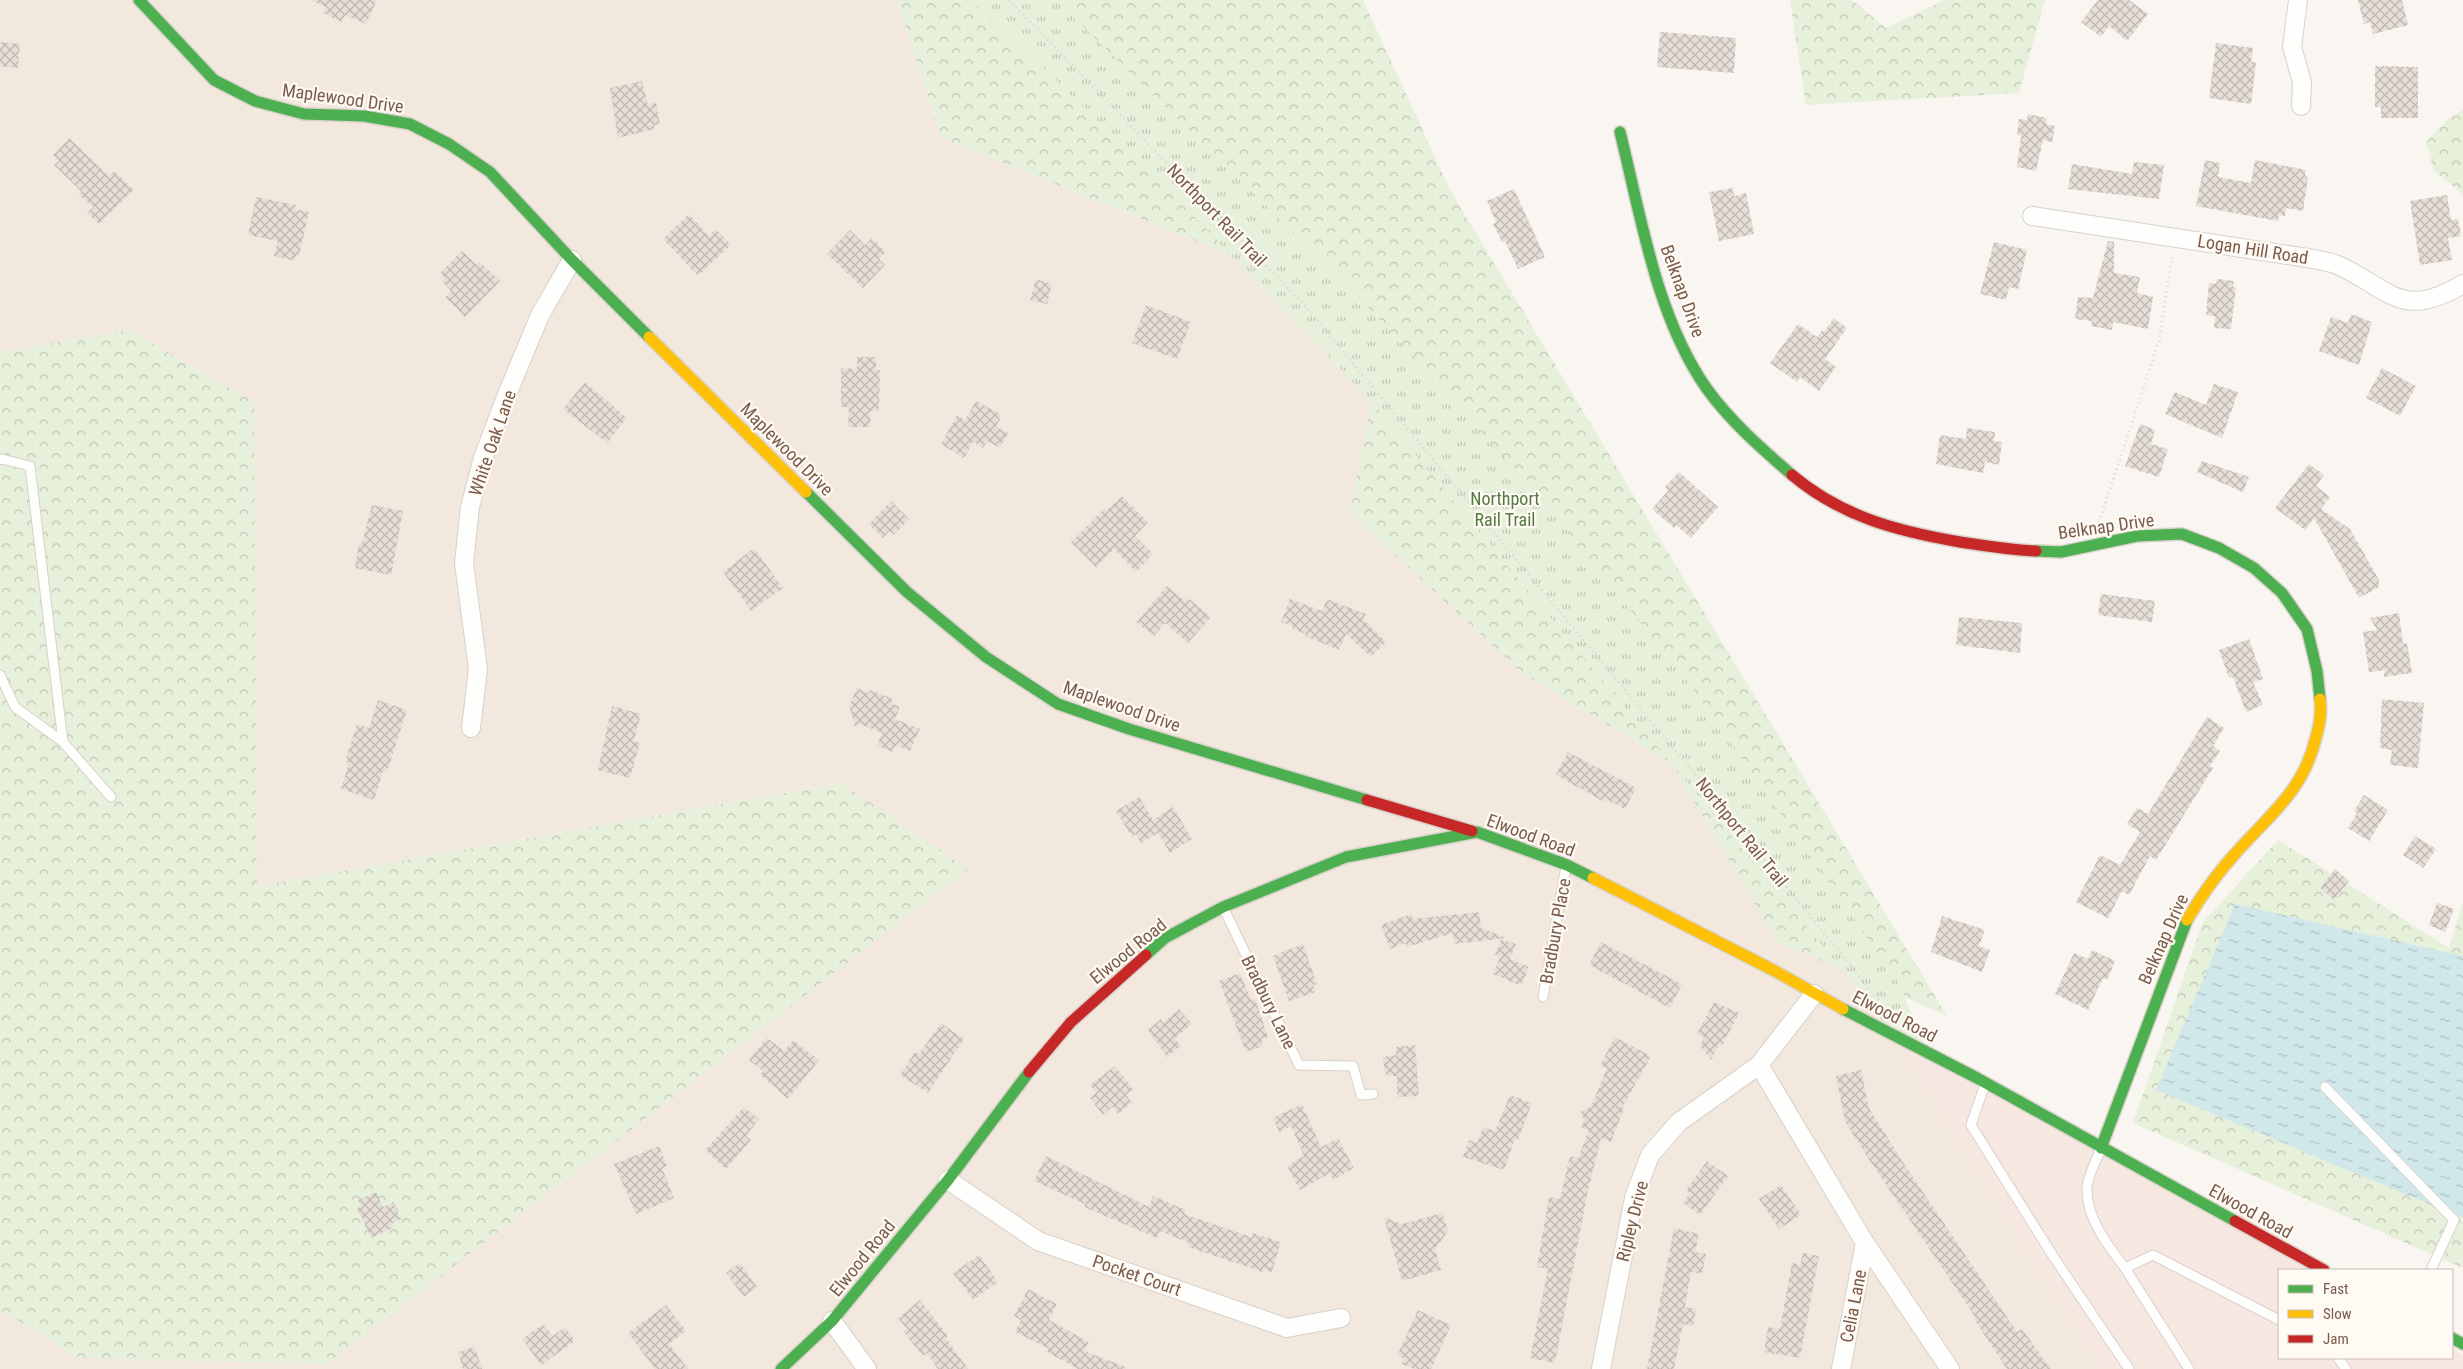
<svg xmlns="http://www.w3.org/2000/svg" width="2463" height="1369" font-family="'Roboto Condensed',sans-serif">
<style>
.residential{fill:#f2e8de}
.commercial{fill:#f6e8e1}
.forest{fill:url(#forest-crowns)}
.park{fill:url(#park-tufts)}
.water{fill:url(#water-ripples)}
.building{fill:url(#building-cross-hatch)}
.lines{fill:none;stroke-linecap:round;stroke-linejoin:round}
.lane-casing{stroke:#d7d1cb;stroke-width:11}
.street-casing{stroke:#d7d1cb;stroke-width:20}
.fast-casing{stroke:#d9d2cb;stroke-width:14}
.slow-casing{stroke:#d9d2cb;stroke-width:14}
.jam-casing{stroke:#d9d2cb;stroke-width:14}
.path{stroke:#dcd5d0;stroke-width:3;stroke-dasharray:1 4;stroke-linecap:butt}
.lane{stroke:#fefefd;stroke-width:9}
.street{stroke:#fefefd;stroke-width:18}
.fast{stroke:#4caf50;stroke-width:11}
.slow{stroke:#ffc107;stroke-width:11}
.jam{stroke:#c62828;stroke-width:11}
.labels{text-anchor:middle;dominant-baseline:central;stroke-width:4.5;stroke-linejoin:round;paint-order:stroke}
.street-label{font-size:18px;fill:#7a5c4d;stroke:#fffaf3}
.park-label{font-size:18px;fill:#537a41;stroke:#fffaf3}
</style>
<defs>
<pattern id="forest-crowns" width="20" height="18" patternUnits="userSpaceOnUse" patternTransform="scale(1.25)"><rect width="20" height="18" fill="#e7f0db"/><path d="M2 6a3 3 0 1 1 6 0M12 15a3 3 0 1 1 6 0" fill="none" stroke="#c0c6b4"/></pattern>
<pattern id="park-tufts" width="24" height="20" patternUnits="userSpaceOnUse" patternTransform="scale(1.25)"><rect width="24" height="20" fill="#e7f0db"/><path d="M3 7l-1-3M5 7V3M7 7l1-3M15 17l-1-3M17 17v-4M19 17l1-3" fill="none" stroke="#c0c6b4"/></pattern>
<pattern id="water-ripples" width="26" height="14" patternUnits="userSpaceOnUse" patternTransform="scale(1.25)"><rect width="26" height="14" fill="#d0e8ea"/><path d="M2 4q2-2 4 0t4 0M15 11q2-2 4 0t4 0" fill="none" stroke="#aebfc0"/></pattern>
<pattern id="building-cross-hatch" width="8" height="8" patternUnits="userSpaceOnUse" patternTransform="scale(1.25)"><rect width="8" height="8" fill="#e6ded7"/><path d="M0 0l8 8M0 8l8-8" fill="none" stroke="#bfb7b1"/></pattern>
</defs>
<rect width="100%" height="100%" fill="#f9f5f0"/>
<path class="residential" d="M 0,0 L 897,0 L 941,138 L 1231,255 L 1371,401 L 1351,513 L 1522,673 L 1671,763 L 1778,941 L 1844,970 L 1890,1031 L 1924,1083 L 2102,1369 L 0,1369 L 0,1310 L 79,1358 L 840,783 L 256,886 L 254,402 L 129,330 L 0,352 Z"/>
<path class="commercial" d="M 1890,1031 L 2314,1270 L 2279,1270 L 2279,1358 L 2452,1358 L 2452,1348 L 2463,1355 L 2463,1369 L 2102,1369 L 1924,1083 Z"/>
<path class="forest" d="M 897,0 L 1363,0 L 1450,190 L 1947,1016 L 1778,942 L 1671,763 L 1522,673 L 1350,513 L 1371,401 L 1231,255 L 941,138 Z
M 1790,0 L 1852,0 L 1886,28 L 1944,0 L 2045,0 L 2019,93 L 1806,105 Z
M 2463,110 L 2463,194 L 2434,171 L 2426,142 L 2448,119 Z
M 129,330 L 254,402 L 257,886 L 841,783 L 969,869 L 327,1364 L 79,1358 L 0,1310 L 0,352 Z
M 2278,840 L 2449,948 L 2463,902 L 2463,1268 L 2133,1123 L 2203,922 Z"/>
<path class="park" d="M 972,0 L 1056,0 L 1360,298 L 1530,485 L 1691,686 L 1898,982 L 1927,1051 L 1890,1031 L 1846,974 L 1371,401 L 1148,169 Z"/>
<path class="water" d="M 2235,904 L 2463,956 L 2463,1218 L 2156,1090 Z"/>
<path class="building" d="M 310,0 L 377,0 L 366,24 L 345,15 L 342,22 L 323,13 L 326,7 Z
M 2098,0 L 2129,0 L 2148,14 L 2127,41 L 2109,26 L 2101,37 L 2081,22 Z
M 2358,0 L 2402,0 L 2408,25 L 2373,34 L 2370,22 L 2364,24 Z
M 1660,32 L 1736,38 L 1734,73 L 1657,67 Z
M 0,42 L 20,44 L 18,68 L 0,66 Z
M 2216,43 L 2253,48 L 2251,62 L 2256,62 L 2251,104 L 2209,98 Z
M 2375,66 L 2418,67 L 2418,118 L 2381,118 L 2381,107 L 2375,107 Z
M 642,81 L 648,105 L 656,103 L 660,124 L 654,125 L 655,129 L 618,138 L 610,88 Z
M 2028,114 L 2047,118 L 2046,124 L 2055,126 L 2052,142 L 2043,140 L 2036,171 L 2017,167 L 2021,136 L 2017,135 L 2019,119 L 2027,120 Z
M 69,138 L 109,176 L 114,171 L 134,190 L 99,224 L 87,213 L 93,207 L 78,194 L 81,191 L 54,165 L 59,161 L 53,155 Z
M 2205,160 L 2220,163 L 2218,177 L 2251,183 L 2255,160 L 2306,170 L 2305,175 L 2308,178 L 2303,211 L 2286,208 L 2285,216 L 2279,215 L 2278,221 L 2196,206 Z
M 2134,162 L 2164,165 L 2159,199 L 2068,189 L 2072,164 L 2132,174 Z
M 1733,188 L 1734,196 L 1746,193 L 1754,234 L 1719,241 L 1709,192 Z
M 1514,189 L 1545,257 L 1518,269 L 1505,241 L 1502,242 L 1493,224 L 1496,222 L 1487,201 Z
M 2447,195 L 2451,220 L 2458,219 L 2461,236 L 2448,238 L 2452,260 L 2420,265 L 2410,201 Z
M 256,197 L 296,205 L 295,209 L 309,212 L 299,256 L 296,255 L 295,261 L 274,256 L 278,241 L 248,235 Z
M 689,214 L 709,236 L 716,229 L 731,245 L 698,276 L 663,239 Z
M 850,230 L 865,245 L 872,238 L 886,252 L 879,259 L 885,265 L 863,288 L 827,254 Z
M 2108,241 L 2114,242 L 2114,273 L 2140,277 L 2137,293 L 2153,297 L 2148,329 L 2113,322 L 2112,330 L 2091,326 L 2092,321 L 2075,319 L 2078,297 L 2093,298 Z
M 1994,242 L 2027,250 L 2018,289 L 2009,287 L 2006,300 L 1980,294 Z
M 462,251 L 477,265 L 480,262 L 500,281 L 465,317 L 445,297 L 451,291 L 442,281 L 445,278 L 440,273 Z
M 1036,279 L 1052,284 L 1047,304 L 1030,300 Z
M 2217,279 L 2234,281 L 2233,287 L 2236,287 L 2231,329 L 2214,328 L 2215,316 L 2206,315 L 2209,283 L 2216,284 Z
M 1146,305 L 1191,322 L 1177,359 L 1132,343 Z
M 2351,314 L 2372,322 L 2359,365 L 2319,351 L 2331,317 L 2348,323 Z
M 1834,318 L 1847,328 L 1825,359 L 1836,367 L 1819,391 L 1800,377 L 1797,382 L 1770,363 L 1798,324 L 1817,337 L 1822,330 L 1824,332 Z
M 857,357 L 876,357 L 876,370 L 880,370 L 879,411 L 871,411 L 870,427 L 848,427 L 849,407 L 841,407 L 841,368 L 857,369 Z
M 2382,368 L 2416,386 L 2400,416 L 2366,398 Z
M 585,382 L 627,418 L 607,443 L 563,409 Z
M 2214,384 L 2238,392 L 2222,438 L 2165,414 L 2175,392 L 2206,405 Z
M 976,401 L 1002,415 L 996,427 L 1008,433 L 1000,448 L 987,441 L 983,448 L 973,442 L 964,458 L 941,444 L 957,415 L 965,420 Z
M 2140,424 L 2155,430 L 2151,444 L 2168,449 L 2159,477 L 2125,466 Z
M 1967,428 L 1995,432 L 1994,441 L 2002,442 L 1999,465 L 1985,462 L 1983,473 L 1936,464 L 1940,435 L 1966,439 Z
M 2202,461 L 2249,477 L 2243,492 L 2197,472 Z
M 2309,464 L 2324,475 L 2316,486 L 2330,497 L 2321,509 L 2350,529 L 2379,580 L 2379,587 L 2359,598 L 2314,518 L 2305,530 L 2275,508 Z
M 1679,472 L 1718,507 L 1691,538 L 1676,525 L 1674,528 L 1652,509 L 1668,491 L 1665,487 Z
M 1122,496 L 1148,522 L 1135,536 L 1153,554 L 1136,572 L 1114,549 L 1096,567 L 1071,542 L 1105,508 L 1107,510 Z
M 891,501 L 909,519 L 894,535 L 889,531 L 883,538 L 869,524 Z
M 372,505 L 403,511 L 391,575 L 355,568 L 359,543 L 362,543 Z
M 754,548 L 783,588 L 751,611 L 723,572 Z
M 1167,586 L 1186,602 L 1189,599 L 1211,617 L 1188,643 L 1165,623 L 1154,636 L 1136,622 Z
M 2101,594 L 2155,601 L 2152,622 L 2098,615 Z
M 1290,599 L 1322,611 L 1327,599 L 1366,614 L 1363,619 L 1386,642 L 1371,657 L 1346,634 L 1339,650 L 1305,636 L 1306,634 L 1292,629 L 1293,626 L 1281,622 Z
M 2399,613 L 2403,644 L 2407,643 L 2412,673 L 2384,677 L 2385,670 L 2369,672 L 2363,632 L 2377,630 L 2370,618 Z
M 1959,617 L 2022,623 L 2020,653 L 1956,645 Z
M 2249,639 L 2263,679 L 2253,682 L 2263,705 L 2246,712 L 2233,677 L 2229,678 L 2219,650 Z
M 857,688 L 868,693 L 870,690 L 893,699 L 891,703 L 900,707 L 895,719 L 920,729 L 910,751 L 896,745 L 893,752 L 877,746 L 882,733 L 860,724 L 855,726 L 849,706 Z
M 2382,699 L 2424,703 L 2418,768 L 2390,765 L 2392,750 L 2380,748 Z
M 378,700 L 407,710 L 387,772 L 383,771 L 374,800 L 341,789 L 349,763 L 345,762 L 357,724 L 369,728 Z
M 612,706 L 641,714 L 634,741 L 640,743 L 630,778 L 598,770 Z
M 2207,717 L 2224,728 L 2213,746 L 2220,751 L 2210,766 L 2213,768 L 2156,860 L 2150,856 L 2129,895 L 2122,891 L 2108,918 L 2076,902 L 2100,855 L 2120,865 L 2140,832 L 2127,824 L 2137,808 L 2148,814 Z
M 1568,752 L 1636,788 L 1625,809 L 1606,799 L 1604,802 L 1556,775 Z
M 2364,795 L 2388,810 L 2369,841 L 2348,828 L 2357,813 L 2354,811 Z
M 1139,797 L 1153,820 L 1173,807 L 1192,839 L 1170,853 L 1158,833 L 1141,843 L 1136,834 L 1132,837 L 1116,811 Z
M 2415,836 L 2436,849 L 2423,868 L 2403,855 Z
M 2335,869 L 2349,881 L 2334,900 L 2320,888 Z
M 2437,903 L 2454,909 L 2445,932 L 2429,925 Z
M 1479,912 L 1481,928 L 1506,938 L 1454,944 L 1453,933 L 1407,947 L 1405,943 L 1390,949 L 1381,925 L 1411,914 L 1413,919 Z
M 1942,916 L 1985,930 L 1979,946 L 1990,950 L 1982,972 L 1931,952 Z
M 1501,939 L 1516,944 L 1510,959 L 1529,967 L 1521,986 L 1493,974 L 1500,957 L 1495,955 Z
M 1601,942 L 1682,984 L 1670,1008 L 1589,965 Z
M 1303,944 L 1317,984 L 1313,985 L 1316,992 L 1289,1001 L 1273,956 Z
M 2092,950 L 2115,961 L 2107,980 L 2103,978 L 2088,1010 L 2055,994 L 2074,953 L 2088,959 Z
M 1240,973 L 1251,1000 L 1255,999 L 1268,1037 L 1261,1039 L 1263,1046 L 1246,1052 L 1219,981 Z
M 1714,1002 L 1739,1013 L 1722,1046 L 1719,1044 L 1711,1060 L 1700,1046 L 1704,1037 L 1697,1034 Z
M 1179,1009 L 1192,1024 L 1175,1038 L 1181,1046 L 1167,1057 L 1148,1030 L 1161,1019 L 1163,1023 Z
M 941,1023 L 964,1039 L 928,1093 L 900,1075 L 915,1052 L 919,1054 Z
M 1615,1037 L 1651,1056 L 1622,1108 L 1624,1109 L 1611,1142 L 1601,1138 L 1587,1195 L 1555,1363 L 1530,1358 L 1548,1269 L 1537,1267 L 1549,1197 L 1560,1199 L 1570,1156 L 1578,1158 L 1589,1130 L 1581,1127 L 1584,1121 L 1581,1111 L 1591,1107 L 1607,1068 L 1600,1065 Z
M 767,1038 L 784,1051 L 793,1040 L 819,1060 L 788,1099 L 760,1075 L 763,1071 L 749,1060 Z
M 1415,1045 L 1419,1096 L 1397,1097 L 1397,1076 L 1388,1076 L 1385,1074 L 1383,1057 L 1396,1055 L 1396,1047 Z
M 1115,1066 L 1133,1089 L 1126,1095 L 1132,1103 L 1118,1114 L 1113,1107 L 1103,1115 L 1090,1098 L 1096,1093 L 1090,1085 Z
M 1861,1070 L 1869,1108 L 1902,1161 L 2017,1332 L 2022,1329 L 2051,1369 L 2007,1369 L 1974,1319 L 1976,1318 L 1868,1158 L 1845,1121 L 1836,1076 Z
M 1510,1095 L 1532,1103 L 1518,1140 L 1515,1139 L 1504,1170 L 1463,1157 L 1469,1140 L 1477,1143 L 1483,1127 L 1495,1131 Z
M 1302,1104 L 1321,1147 L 1338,1138 L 1354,1168 L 1333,1180 L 1330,1173 L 1300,1190 L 1287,1166 L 1304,1156 L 1291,1126 L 1279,1132 L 1273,1118 Z
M 744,1107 L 759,1119 L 746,1136 L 751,1140 L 726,1169 L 705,1150 Z
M 659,1146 L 667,1166 L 662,1168 L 674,1198 L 636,1214 L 614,1164 Z
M 1046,1156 L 1149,1207 L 1153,1196 L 1186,1210 L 1184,1214 L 1251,1237 L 1252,1233 L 1281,1242 L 1272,1272 L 1263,1269 L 1263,1272 L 1188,1247 L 1189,1243 L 1160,1231 L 1157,1238 L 1084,1207 L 1085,1204 L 1034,1181 Z
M 1707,1161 L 1728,1176 L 1700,1215 L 1683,1203 L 1690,1193 L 1686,1190 Z
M 1781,1185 L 1801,1215 L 1779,1229 L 1759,1199 Z
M 376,1192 L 383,1207 L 393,1202 L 401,1219 L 391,1224 L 392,1228 L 371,1238 L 357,1208 L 361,1206 L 358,1200 Z
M 1442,1213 L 1448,1231 L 1435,1249 L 1441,1270 L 1402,1281 L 1384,1217 L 1402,1224 Z
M 1674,1228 L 1699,1234 L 1695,1252 L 1706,1254 L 1702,1274 L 1691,1272 L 1685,1307 L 1696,1309 L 1693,1326 L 1683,1324 L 1674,1369 L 1647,1369 Z
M 1803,1253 L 1819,1256 L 1800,1358 L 1764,1352 L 1768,1327 L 1780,1329 L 1792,1263 L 1800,1265 Z
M 979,1255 L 998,1282 L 973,1300 L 953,1273 Z
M 740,1263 L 757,1287 L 744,1297 L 726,1273 Z
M 1028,1289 L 1057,1304 L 1049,1320 L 1089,1342 L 1084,1351 L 1126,1367 L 1126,1369 L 1078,1369 L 1047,1352 L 1049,1349 L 1015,1332 L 1021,1320 L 1014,1316 Z
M 920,1300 L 948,1336 L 946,1338 L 968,1369 L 938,1369 L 927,1353 L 923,1356 L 903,1331 L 907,1329 L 898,1318 Z
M 666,1305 L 686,1331 L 669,1344 L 688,1369 L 655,1369 L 628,1333 Z
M 1418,1310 L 1451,1325 L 1431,1369 L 1414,1369 L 1402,1364 L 1404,1359 L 1397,1356 Z
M 543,1324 L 553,1336 L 565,1327 L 575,1341 L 541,1365 L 522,1339 Z
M 475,1347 L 482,1369 L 463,1369 L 458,1352 Z"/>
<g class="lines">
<g class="lane-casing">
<path id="lane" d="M 0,460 L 2,459 L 30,466 L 63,742
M 0,675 L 15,707 L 63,742 L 111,797
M 1224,909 L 1299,1065 L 1353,1066 L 1361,1095 L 1373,1094
M 1543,997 L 1566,867
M 1985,1084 L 1971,1125 L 2053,1256 L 2129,1369
M 2325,1087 L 2454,1220 L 2431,1270
M 2101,1148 C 2097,1160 2087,1176 2087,1189 C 2086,1218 2109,1247 2125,1268
M 2338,1358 L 2346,1369
M 2189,1369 L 2125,1268 L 2153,1255 L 2279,1320"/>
</g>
<g class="street-casing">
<path id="street" d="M 2298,0 L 2292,47 L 2302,82 L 2301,106
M 2032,216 L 2314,259 C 2322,261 2332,262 2340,266 C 2392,291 2402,320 2463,284
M 471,728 L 478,669 L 464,563 L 470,507 L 483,458 L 506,397 L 540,315 L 572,260
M 1759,1065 L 1865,1243 L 1950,1369
M 948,1180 L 1038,1241 L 1287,1328 L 1341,1318
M 832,1321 L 867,1369
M 1601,1369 L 1634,1198 L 1650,1155 L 1679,1122 L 1759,1065 L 1814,994
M 1841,1369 L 1865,1243"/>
</g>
<g class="fast-casing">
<path id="fast" d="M 139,0 L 214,80 L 255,101 L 304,114 L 364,116 L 410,124 L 449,144 L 490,172 L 572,260 L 649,337
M 1620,132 C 1641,216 1656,317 1707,389 C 1731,422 1761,448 1792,475
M 806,492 L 907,592 L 986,657 L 1058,704 L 1129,729 L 1367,800
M 2036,551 L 2061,552 L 2137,536 L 2182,534 L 2219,548 L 2254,568 L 2282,593 L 2307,629 L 2317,671 L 2320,699
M 1146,955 L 1165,938 L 1223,907 L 1346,857 L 1477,832 L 1567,865 L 1593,878
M 1843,1009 L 1977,1078 L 2235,1221
M 2101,1148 L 2187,920
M 2452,1338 L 2463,1344
M 781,1369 L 832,1321 L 948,1180 L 1029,1072"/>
</g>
<g class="slow-casing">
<path id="slow" d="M 649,337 L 806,492
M 1593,878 L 1775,971 L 1843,1009
M 2187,920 C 2201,896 2216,875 2234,855 C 2269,815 2304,791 2316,737 C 2320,724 2322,713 2320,699"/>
</g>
<g class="jam-casing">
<path id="jam" d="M 1792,475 C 1842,517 1897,531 1960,542 C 1986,546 2010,550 2036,551
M 1367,800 L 1472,831
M 1029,1072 L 1071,1022 L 1146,955
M 2235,1221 L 2324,1270"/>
</g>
<path class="path" d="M 1009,0 L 1306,307 L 1699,779 L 1879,1001
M 2099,522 L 2159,341 L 2172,257"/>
<use href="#lane" class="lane"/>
<use href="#street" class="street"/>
<use href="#fast" class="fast"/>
<use href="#slow" class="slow"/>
<use href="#jam" class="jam"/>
</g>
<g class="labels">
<g class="street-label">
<text transform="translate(343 98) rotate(8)">Maplewood Drive</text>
<text transform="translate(1217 215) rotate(46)">Northport Rail Trail</text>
<text transform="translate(2253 249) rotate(9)">Logan Hill Road</text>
<text transform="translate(1683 291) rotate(70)">Belknap Drive</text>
<text transform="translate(492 443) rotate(-71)">White Oak Lane</text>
<text transform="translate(787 449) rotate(45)">Maplewood Drive</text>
<text transform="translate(2106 526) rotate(-8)">Belknap Drive</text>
<text transform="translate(1122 706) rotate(19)">Maplewood Drive</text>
<text transform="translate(1742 832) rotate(51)">Northport Rail Trail</text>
<text transform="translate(1531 835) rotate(20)">Elwood Road</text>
<text transform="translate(1555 931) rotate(-80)">Bradbury Place</text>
<text transform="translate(2163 939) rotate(-66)">Belknap Drive</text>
<text transform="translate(1128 951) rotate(-39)">Elwood Road</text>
<text transform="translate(1269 1002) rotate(64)">Bradbury Lane</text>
<text transform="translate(1895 1016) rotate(27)">Elwood Road</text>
<text transform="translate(2251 1211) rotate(29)">Elwood Road</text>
<text transform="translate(1632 1221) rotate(-76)">Ripley Drive</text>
<text transform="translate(862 1258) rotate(-51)">Elwood Road</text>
<text transform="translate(1137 1275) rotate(19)">Pocket Court</text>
<text transform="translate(1853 1306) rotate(-79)">Celia Lane</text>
</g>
<g class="park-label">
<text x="1505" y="498">Northport<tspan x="1505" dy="21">Rail Trail</tspan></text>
</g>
</g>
<rect x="2278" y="1269" width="175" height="90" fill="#fffaf3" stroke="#cabbb1"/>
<rect x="2288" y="1285" width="25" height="8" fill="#4caf50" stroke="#cabbb1"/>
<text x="2323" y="1294" font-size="15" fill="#7a5c4d">Fast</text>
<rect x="2288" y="1310" width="25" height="8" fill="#ffc107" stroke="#cabbb1"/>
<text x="2323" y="1319" font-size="15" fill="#7a5c4d">Slow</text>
<rect x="2288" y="1335" width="25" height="8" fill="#c62828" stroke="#cabbb1"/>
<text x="2323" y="1344" font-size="15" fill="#7a5c4d">Jam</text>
</svg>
